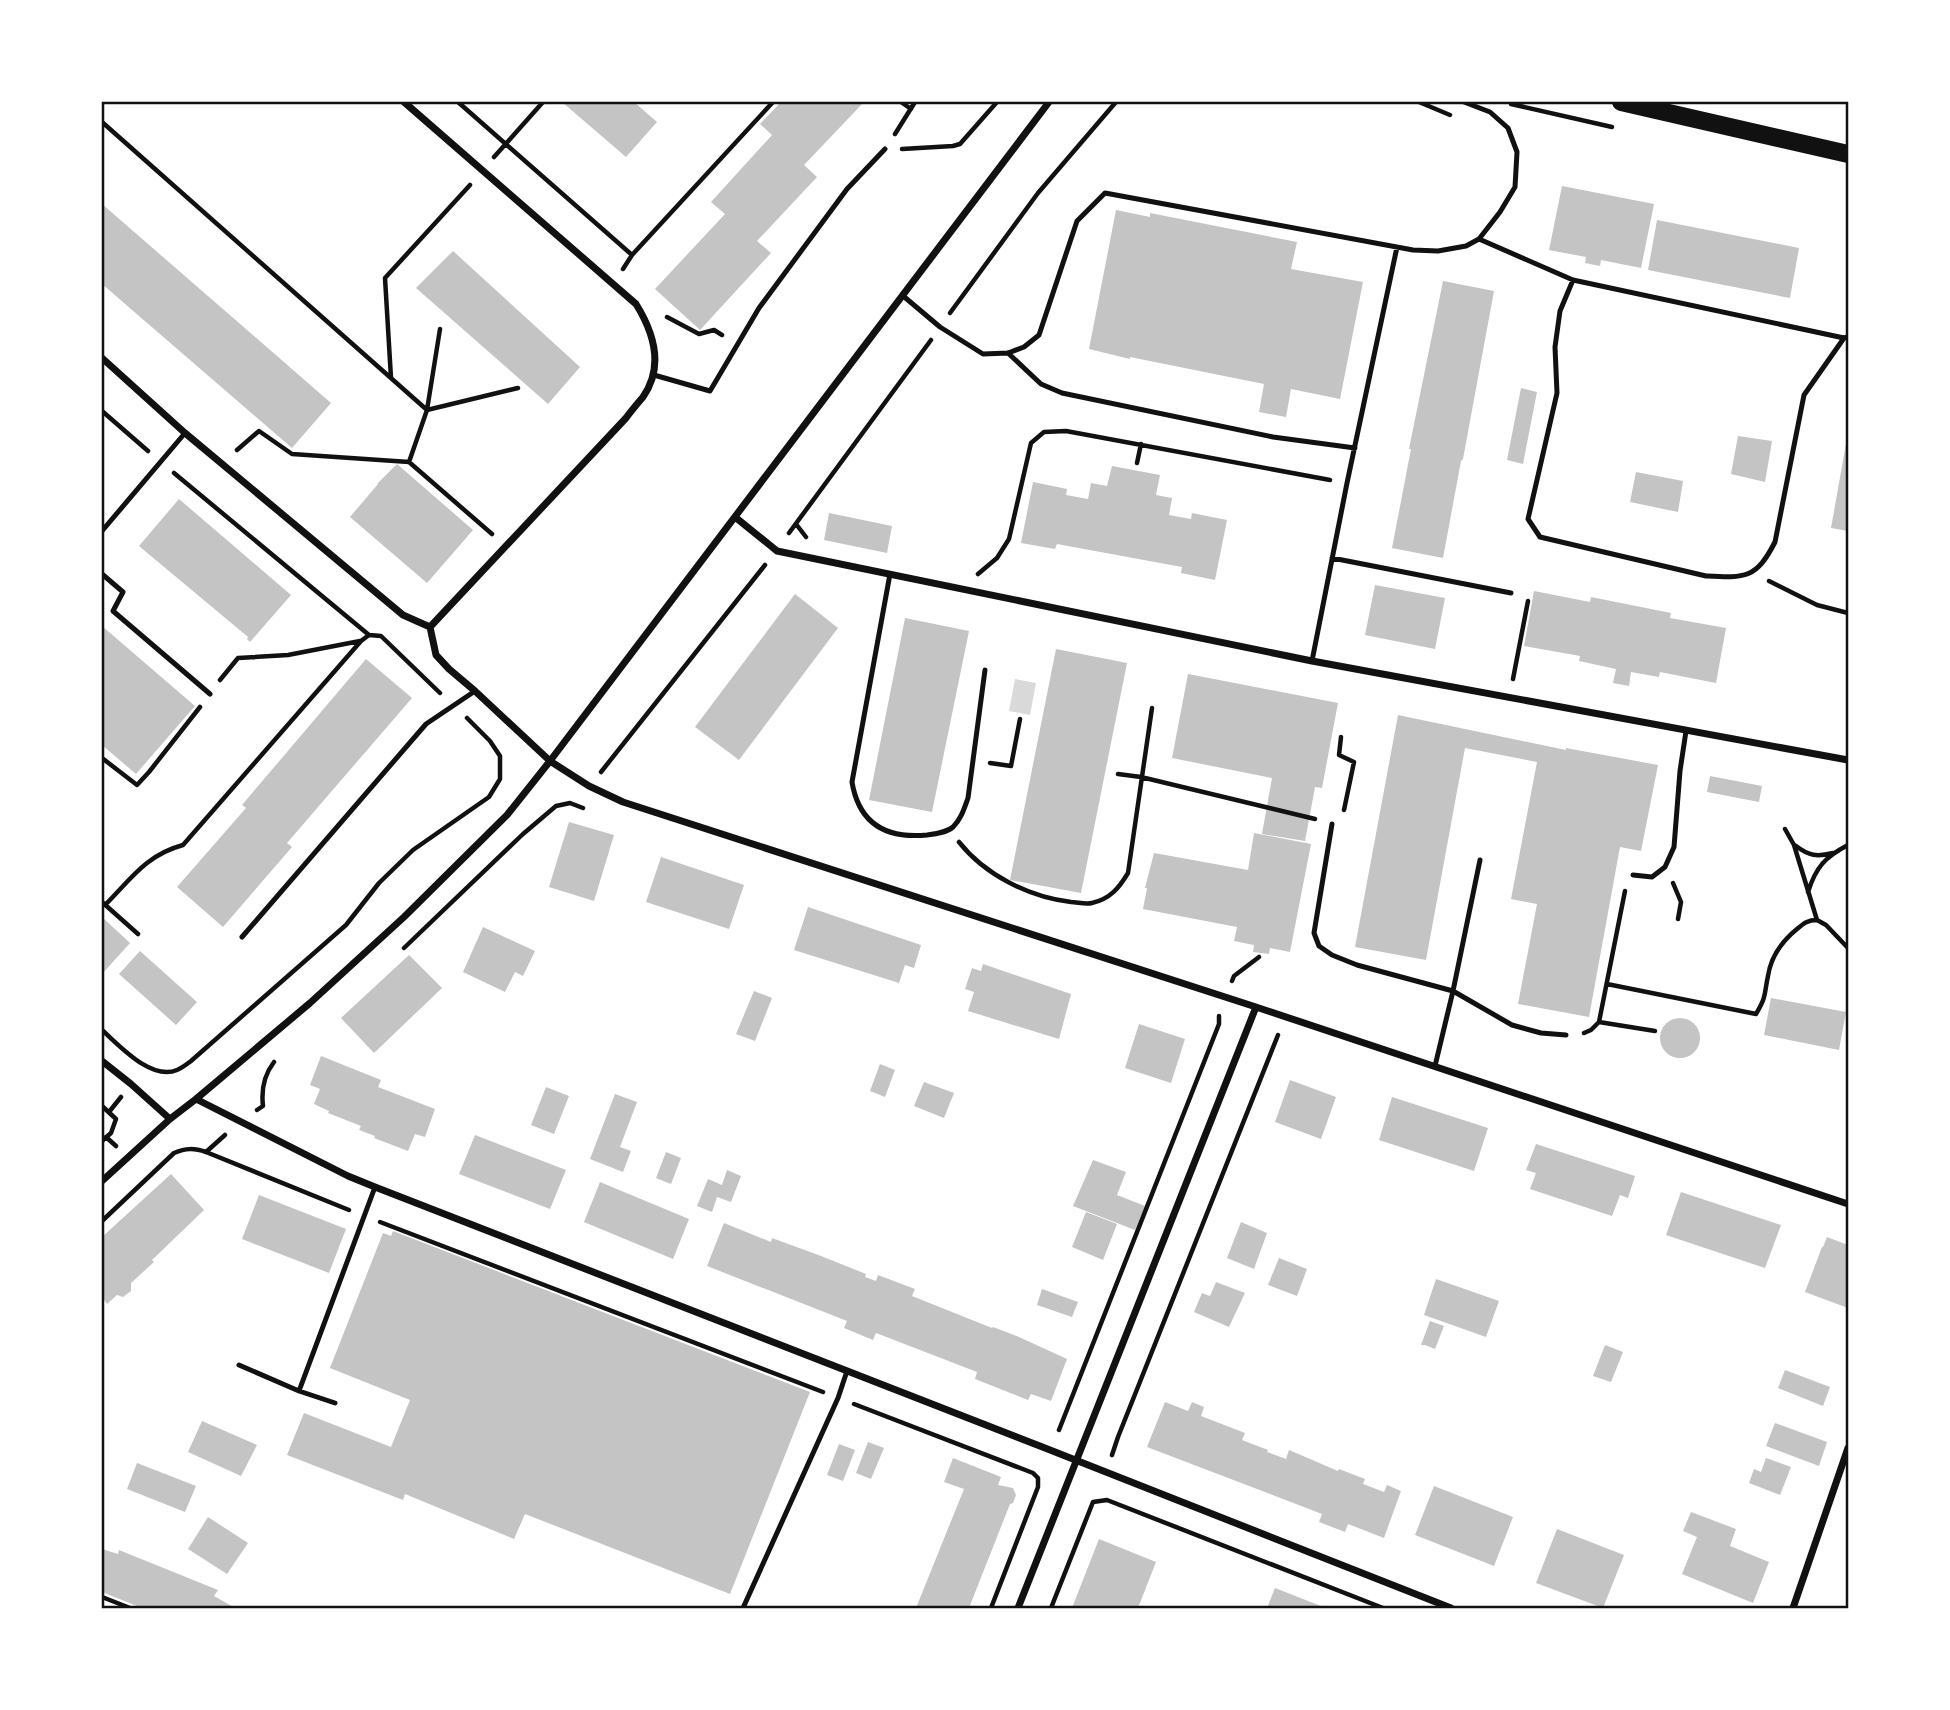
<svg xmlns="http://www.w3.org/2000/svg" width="1950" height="1710" font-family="Lora,serif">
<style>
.water{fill:#d9d9d9}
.building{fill:#c4c4c4}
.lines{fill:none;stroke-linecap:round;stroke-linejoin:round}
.path{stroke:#111;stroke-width:4.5}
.service{stroke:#111;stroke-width:5}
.minor{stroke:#111;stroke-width:7}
.primary{stroke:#111;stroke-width:18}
.neatline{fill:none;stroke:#111;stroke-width:2.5}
</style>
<rect width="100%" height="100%" fill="#fff"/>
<path class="water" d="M 1015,679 L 1036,683 L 1030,715 L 1009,711 Z"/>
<path class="building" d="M 562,102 L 634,102 L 657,122 L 626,157 Z
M 781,102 L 864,102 L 804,165 L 817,177 L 757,241 L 771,253 L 700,330 L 655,289 L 725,214 L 711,202 L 772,135 L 760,124 Z
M 1562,186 L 1654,204 L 1641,268 L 1601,260 L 1600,266 L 1585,263 L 1586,257 L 1549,250 Z
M 102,204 L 331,403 L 292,448 L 102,284 Z
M 1116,210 L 1150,217 L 1150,213 L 1297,242 L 1291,269 L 1363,282 L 1340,399 L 1291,389 L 1286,417 L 1259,412 L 1264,384 L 1130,357 L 1130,359 L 1089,349 Z
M 1657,220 L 1799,248 L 1790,298 L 1648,270 Z
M 453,251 L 580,367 L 548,404 L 416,288 Z
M 1443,281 L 1494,291 L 1463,459 L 1461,461 L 1443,558 L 1392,548 L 1411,449 L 1409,449 Z
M 1521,388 L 1537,392 L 1523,464 L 1507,460 Z
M 1738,436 L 1772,441 L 1765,482 L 1731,474 Z
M 1847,438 L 1848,438 L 1848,531 L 1831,528 Z
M 397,464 L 473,530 L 427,583 L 350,517 L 378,484 L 377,484 Z
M 1112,466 L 1160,475 L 1156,495 L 1172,498 L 1169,515 L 1191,519 L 1192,513 L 1227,520 L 1215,580 L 1181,573 L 1182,567 L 1057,544 L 1055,549 L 1021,543 L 1033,482 L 1067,489 L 1066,495 L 1088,499 L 1091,483 L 1107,486 Z
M 1636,472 L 1683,481 L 1678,512 L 1630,502 Z
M 179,499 L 291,595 L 250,642 L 247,639 L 248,637 L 139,546 Z
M 829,513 L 892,526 L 887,553 L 824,540 Z
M 1375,585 L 1445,598 L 1435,649 L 1365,635 Z
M 1534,591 L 1590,602 L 1591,597 L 1671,613 L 1670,618 L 1726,628 L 1716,683 L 1660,672 L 1659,677 L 1631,672 L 1629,686 L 1613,683 L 1616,669 L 1579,661 L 1580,656 L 1524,646 Z
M 795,594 L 838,628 L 739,760 L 695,727 Z
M 905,618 L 969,631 L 932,812 L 869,800 Z
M 102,626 L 195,706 L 136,774 L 102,745 Z
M 1056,649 L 1127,663 L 1081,893 L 1010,880 Z
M 366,659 L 412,698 L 287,843 L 292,847 L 223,927 L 177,887 L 246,808 L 242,805 Z
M 1188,674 L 1338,703 L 1322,788 L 1315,787 L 1305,841 L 1262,834 L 1272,778 L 1172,758 Z
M 1398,715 L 1566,750 L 1566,748 L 1658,765 L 1641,851 L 1620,847 L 1589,1017 L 1518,1004 L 1537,904 L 1511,899 L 1537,762 L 1465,748 L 1426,960 L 1355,947 Z
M 1710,776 L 1762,786 L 1759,802 L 1707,792 Z
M 569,822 L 614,835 L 594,901 L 549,887 Z
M 1254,833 L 1311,844 L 1290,952 L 1270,948 L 1269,954 L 1253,952 L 1254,945 L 1234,941 L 1237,927 L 1143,909 L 1147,888 L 1145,888 L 1154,853 L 1248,870 Z
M 661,857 L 744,885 L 729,929 L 646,902 Z
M 808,907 L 921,945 L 914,968 L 905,965 L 899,983 L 794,950 Z
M 102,917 L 130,943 L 102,974 Z
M 483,927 L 535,951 L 523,976 L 515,972 L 505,992 L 463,972 Z
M 140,951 L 197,1002 L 176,1025 L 119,974 Z
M 409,955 L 442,988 L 374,1053 L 341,1018 Z
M 983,964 L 1071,994 L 1059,1039 L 968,1011 L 974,992 L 965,989 L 972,968 L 981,971 Z
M 754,991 L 772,998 L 755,1041 L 736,1034 Z
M 1771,998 L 1846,1012 L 1839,1050 L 1764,1035 Z
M1660 1038a20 20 0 1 1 40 0a20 20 0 1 1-40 0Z
M 1139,1024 L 1185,1039 L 1171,1083 L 1125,1068 Z
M 321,1056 L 381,1080 L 378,1087 L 435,1109 L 425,1137 L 415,1134 L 408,1151 L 374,1138 L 375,1136 L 359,1130 L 361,1126 L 328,1113 L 329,1111 L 314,1104 L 320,1089 L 310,1085 Z
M 880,1064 L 895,1070 L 885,1097 L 870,1091 Z
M 1290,1080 L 1336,1097 L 1321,1139 L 1275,1122 Z
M 924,1082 L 954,1093 L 944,1118 L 914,1106 Z
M 546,1087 L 569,1096 L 554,1134 L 531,1125 Z
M 615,1094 L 637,1102 L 620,1147 L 631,1151 L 623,1172 L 590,1159 Z
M 1392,1097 L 1488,1128 L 1474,1171 L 1379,1140 Z
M 475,1135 L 566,1170 L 550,1209 L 459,1174 Z
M 1536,1144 L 1635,1176 L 1628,1198 L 1620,1195 L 1612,1216 L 1530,1189 L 1536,1173 L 1526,1170 Z
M 666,1152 L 681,1158 L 671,1184 L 656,1178 Z
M 1093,1160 L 1126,1172 L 1117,1195 L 1145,1206 L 1135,1230 L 1073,1206 Z
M 727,1170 L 741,1176 L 731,1202 L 717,1197 L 712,1212 L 697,1206 L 708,1179 L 722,1185 Z
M 171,1174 L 204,1210 L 152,1260 L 154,1262 L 131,1283 L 131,1291 L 123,1297 L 117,1295 L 107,1304 L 102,1297 L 102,1237 Z
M 600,1182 L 689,1219 L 673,1259 L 584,1222 Z
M 1681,1192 L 1781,1225 L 1765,1268 L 1666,1235 Z
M 259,1195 L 346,1229 L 329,1273 L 242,1239 Z
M 1086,1212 L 1117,1224 L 1103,1260 L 1072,1247 Z
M 1241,1222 L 1267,1233 L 1254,1269 L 1227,1258 Z
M 724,1223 L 771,1242 L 772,1238 L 821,1256 L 866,1274 L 865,1277 L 876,1281 L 878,1275 L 915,1289 L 912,1296 L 992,1328 L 993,1327 L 1019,1337 L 1067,1359 L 1051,1401 L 1031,1394 L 1028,1400 L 975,1379 L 977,1372 L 876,1333 L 873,1340 L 844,1328 L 847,1321 L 707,1266 Z
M 393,1231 L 810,1392 L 730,1594 L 525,1514 L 514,1539 L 405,1494 L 403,1500 L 287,1455 L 304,1413 L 391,1447 L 410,1400 L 330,1368 L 383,1233 L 391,1236 Z
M 1827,1237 L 1848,1245 L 1848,1308 L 1805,1292 L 1822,1247 L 1823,1247 Z
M 1279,1258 L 1307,1269 L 1297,1296 L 1268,1285 Z
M 1436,1279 L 1499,1301 L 1486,1337 L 1424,1315 Z
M 1216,1282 L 1245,1293 L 1229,1327 L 1194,1312 L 1202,1293 L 1210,1296 Z
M 1042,1289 L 1078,1302 L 1072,1317 L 1037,1305 Z
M 1430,1321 L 1444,1326 L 1435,1349 L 1425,1345 L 1421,1345 Z
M 1605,1345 L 1623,1352 L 1611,1382 L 1593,1376 Z
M 1785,1370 L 1830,1387 L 1823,1406 L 1778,1388 Z
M 1165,1402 L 1188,1411 L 1192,1402 L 1204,1407 L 1201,1416 L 1245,1433 L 1242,1440 L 1268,1450 L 1267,1452 L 1286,1459 L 1289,1450 L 1338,1471 L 1339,1469 L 1365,1479 L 1363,1484 L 1384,1492 L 1387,1485 L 1401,1491 L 1384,1538 L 1348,1524 L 1345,1532 L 1319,1522 L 1322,1514 L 1147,1447 Z
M 202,1421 L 257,1445 L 241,1476 L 188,1452 Z
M 1775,1423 L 1827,1442 L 1819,1466 L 1766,1446 Z
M 868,1442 L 884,1448 L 871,1479 L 856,1473 Z
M 839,1444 L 855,1450 L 843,1481 L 827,1475 Z
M 953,1458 L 1001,1477 L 998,1485 L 1013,1488 L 1016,1495 L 1013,1503 L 1010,1504 L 969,1608 L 916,1608 L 964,1489 L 944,1482 Z
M 1766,1458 L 1791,1467 L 1780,1495 L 1749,1483 L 1754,1469 L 1761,1472 Z
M 137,1463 L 196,1486 L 185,1512 L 127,1489 Z
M 1434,1486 L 1513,1517 L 1494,1566 L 1415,1535 Z
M 1691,1512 L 1736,1529 L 1730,1546 L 1769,1562 L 1753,1603 L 1682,1574 L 1697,1537 L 1683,1531 Z
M 208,1517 L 248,1543 L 227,1574 L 188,1549 Z
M 1557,1529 L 1624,1555 L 1603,1608 L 1536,1583 Z
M 1099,1539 L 1156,1562 L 1138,1608 L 1072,1608 Z
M 102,1549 L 118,1554 L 119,1550 L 218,1590 L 214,1596 L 235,1608 L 142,1608 L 102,1592 Z
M 1275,1588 L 1326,1608 L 1267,1608 Z"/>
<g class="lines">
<path class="path" d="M 458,102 L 632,255
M 901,102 L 911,109
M 1419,102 L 1450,115
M 1511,104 L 1612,127
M 102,122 L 427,410
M 895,134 L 915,102
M 902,149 L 953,146 L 960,144 L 997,102
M 494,157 L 543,102
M 623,269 L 632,255 L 773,102
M 950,313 L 1038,193 L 1116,102
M 667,317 L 699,334 L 714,330 L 722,335
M 391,378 L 385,278 L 470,185
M 427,410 L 518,388
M 102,411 L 148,451
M 237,450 L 259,431 L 292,454 L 409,462 L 492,534
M 409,462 L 427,410 L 440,329
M 1137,463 L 1141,444
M 174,473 L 369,635 L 381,636 L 440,693
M 796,524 L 806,537
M 789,533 L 931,340
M 978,574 L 997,558 L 1009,539 L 1031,443 L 1044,432 L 1066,431 L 1330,480
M 1769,581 L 1817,605 L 1848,613
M 1513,679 L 1528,601
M 220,680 L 238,658 L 288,655 L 360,641
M 1341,737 L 1339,755 L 1354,762 L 1344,810
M 102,758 L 137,785 L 149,772 L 200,707
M 990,763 L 1011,766 L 1020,719
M 601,772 L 765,565
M 1118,774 L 1141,777 L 1315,819
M 1785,829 L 1794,845 L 1817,920 L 1826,925 L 1848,948
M 959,842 C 985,875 1029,897 1071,902 C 1077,902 1086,905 1092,903 C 1110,899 1119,888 1128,873 L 1152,708
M 1796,846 C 1809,856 1817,857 1833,853
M 1673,883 L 1681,902 L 1678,919
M 1808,892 C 1816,867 1825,857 1848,845
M 102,902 L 138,934
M 105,905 C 131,879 146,855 183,845 L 361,641 L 369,635
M 404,948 L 523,834 L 556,806 L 570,803 L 583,808
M 1232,981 L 1234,976 L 1259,957
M 1607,984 L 1756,1014 C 1767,996 1764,994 1768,976 C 1771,956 1781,942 1797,929 C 1804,923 1808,920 1817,920
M 1599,1022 L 1655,1031
M 102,1030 C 119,1045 151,1081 177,1070 C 182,1068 187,1064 191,1061 L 346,925 L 379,883 L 413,850 L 489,797 L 500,779 L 500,756 L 490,741 L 467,718
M 1584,1033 L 1591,1030 L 1599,1022 L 1625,891
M 102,1106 L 116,1119 L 111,1133 L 102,1141
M 257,1110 L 263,1106 C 261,1089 264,1075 274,1062
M 109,1112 L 121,1097
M 106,1137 L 116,1146
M 206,1152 L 225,1135
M 102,1221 L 174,1153 C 186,1148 194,1148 206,1152 L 349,1210
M 380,1222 L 823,1392
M 854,1404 L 1033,1473 L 1038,1478 L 1038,1487 L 991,1608
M 1059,1430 L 1219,1024 L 1219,1016
M 1112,1455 L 1118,1437 L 1278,1035
M 102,1597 L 130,1608
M 1051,1608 L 1093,1502 L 1107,1500 L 1383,1608"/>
<path class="service" d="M 1479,239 L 1573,280 L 1844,338 L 1848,337
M 1573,280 L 1560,311 L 1555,347 L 1557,393 L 1528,519 L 1540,537 L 1706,576 C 1745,578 1756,579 1775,542 L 1804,395 L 1844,338
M 902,295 L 940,327 L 983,354 L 1008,353 L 1024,347 L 1039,335 L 1077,221 L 1105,193 L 1413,250 L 1438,251 L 1466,246 L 1479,239 L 1500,212 L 1515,187 L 1517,152 L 1508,128 L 1490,112 L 1464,102
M 1008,353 L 1041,384 L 1062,393 L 1273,437 L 1355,448
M 654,375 L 710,391 L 759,308 L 847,189 L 885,149
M 102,531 L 185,433
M 1332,558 L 1511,593
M 102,574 L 123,592 L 113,611 L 210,694
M 890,574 L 852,782 C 859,824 886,839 927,835 C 935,834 946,833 953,827 C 961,819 964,809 968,798 L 985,670
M 1312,661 L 1347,483 L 1397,247
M 1332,824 L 1314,933 L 1319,946 L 1332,955 L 1357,965 L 1453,991 L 1512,1025 L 1541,1033 L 1566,1035
M 1633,875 L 1652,877 L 1665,867 L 1674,847 L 1680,771 L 1686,731
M 242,937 L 426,724 L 475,691
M 1435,1066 L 1453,991 L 1480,860
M 239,1365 L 299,1391 L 335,1403
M 299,1391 L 375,1187
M 743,1608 L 838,1398 L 847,1371"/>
<path class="minor" d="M 404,102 L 636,304 C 654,333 664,367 643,397 C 637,404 631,411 626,418 L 430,627
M 102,358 L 185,433 L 403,615 L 430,627
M 735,517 L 777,551 L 1312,661 L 1848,760
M 430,627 L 436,655 L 449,669 L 475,691 L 550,761 L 589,786 L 623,802 L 1256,1007 L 1848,1204
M 102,1061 L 131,1084 L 170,1119
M 196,1099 L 348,1176 L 375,1187 L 1045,1448 L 1451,1608
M 102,1181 L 170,1119 L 196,1099 L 310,1003 L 404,917 L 507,815 L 550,761 L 1049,102
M 1018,1608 L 1256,1007
M 1793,1608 L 1848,1448"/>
<path class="primary" d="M 1621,102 L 1848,154"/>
</g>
<rect width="1950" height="1710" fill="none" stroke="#ffffff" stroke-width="206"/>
<rect x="103" y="103" width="1744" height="1504" class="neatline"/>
</svg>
